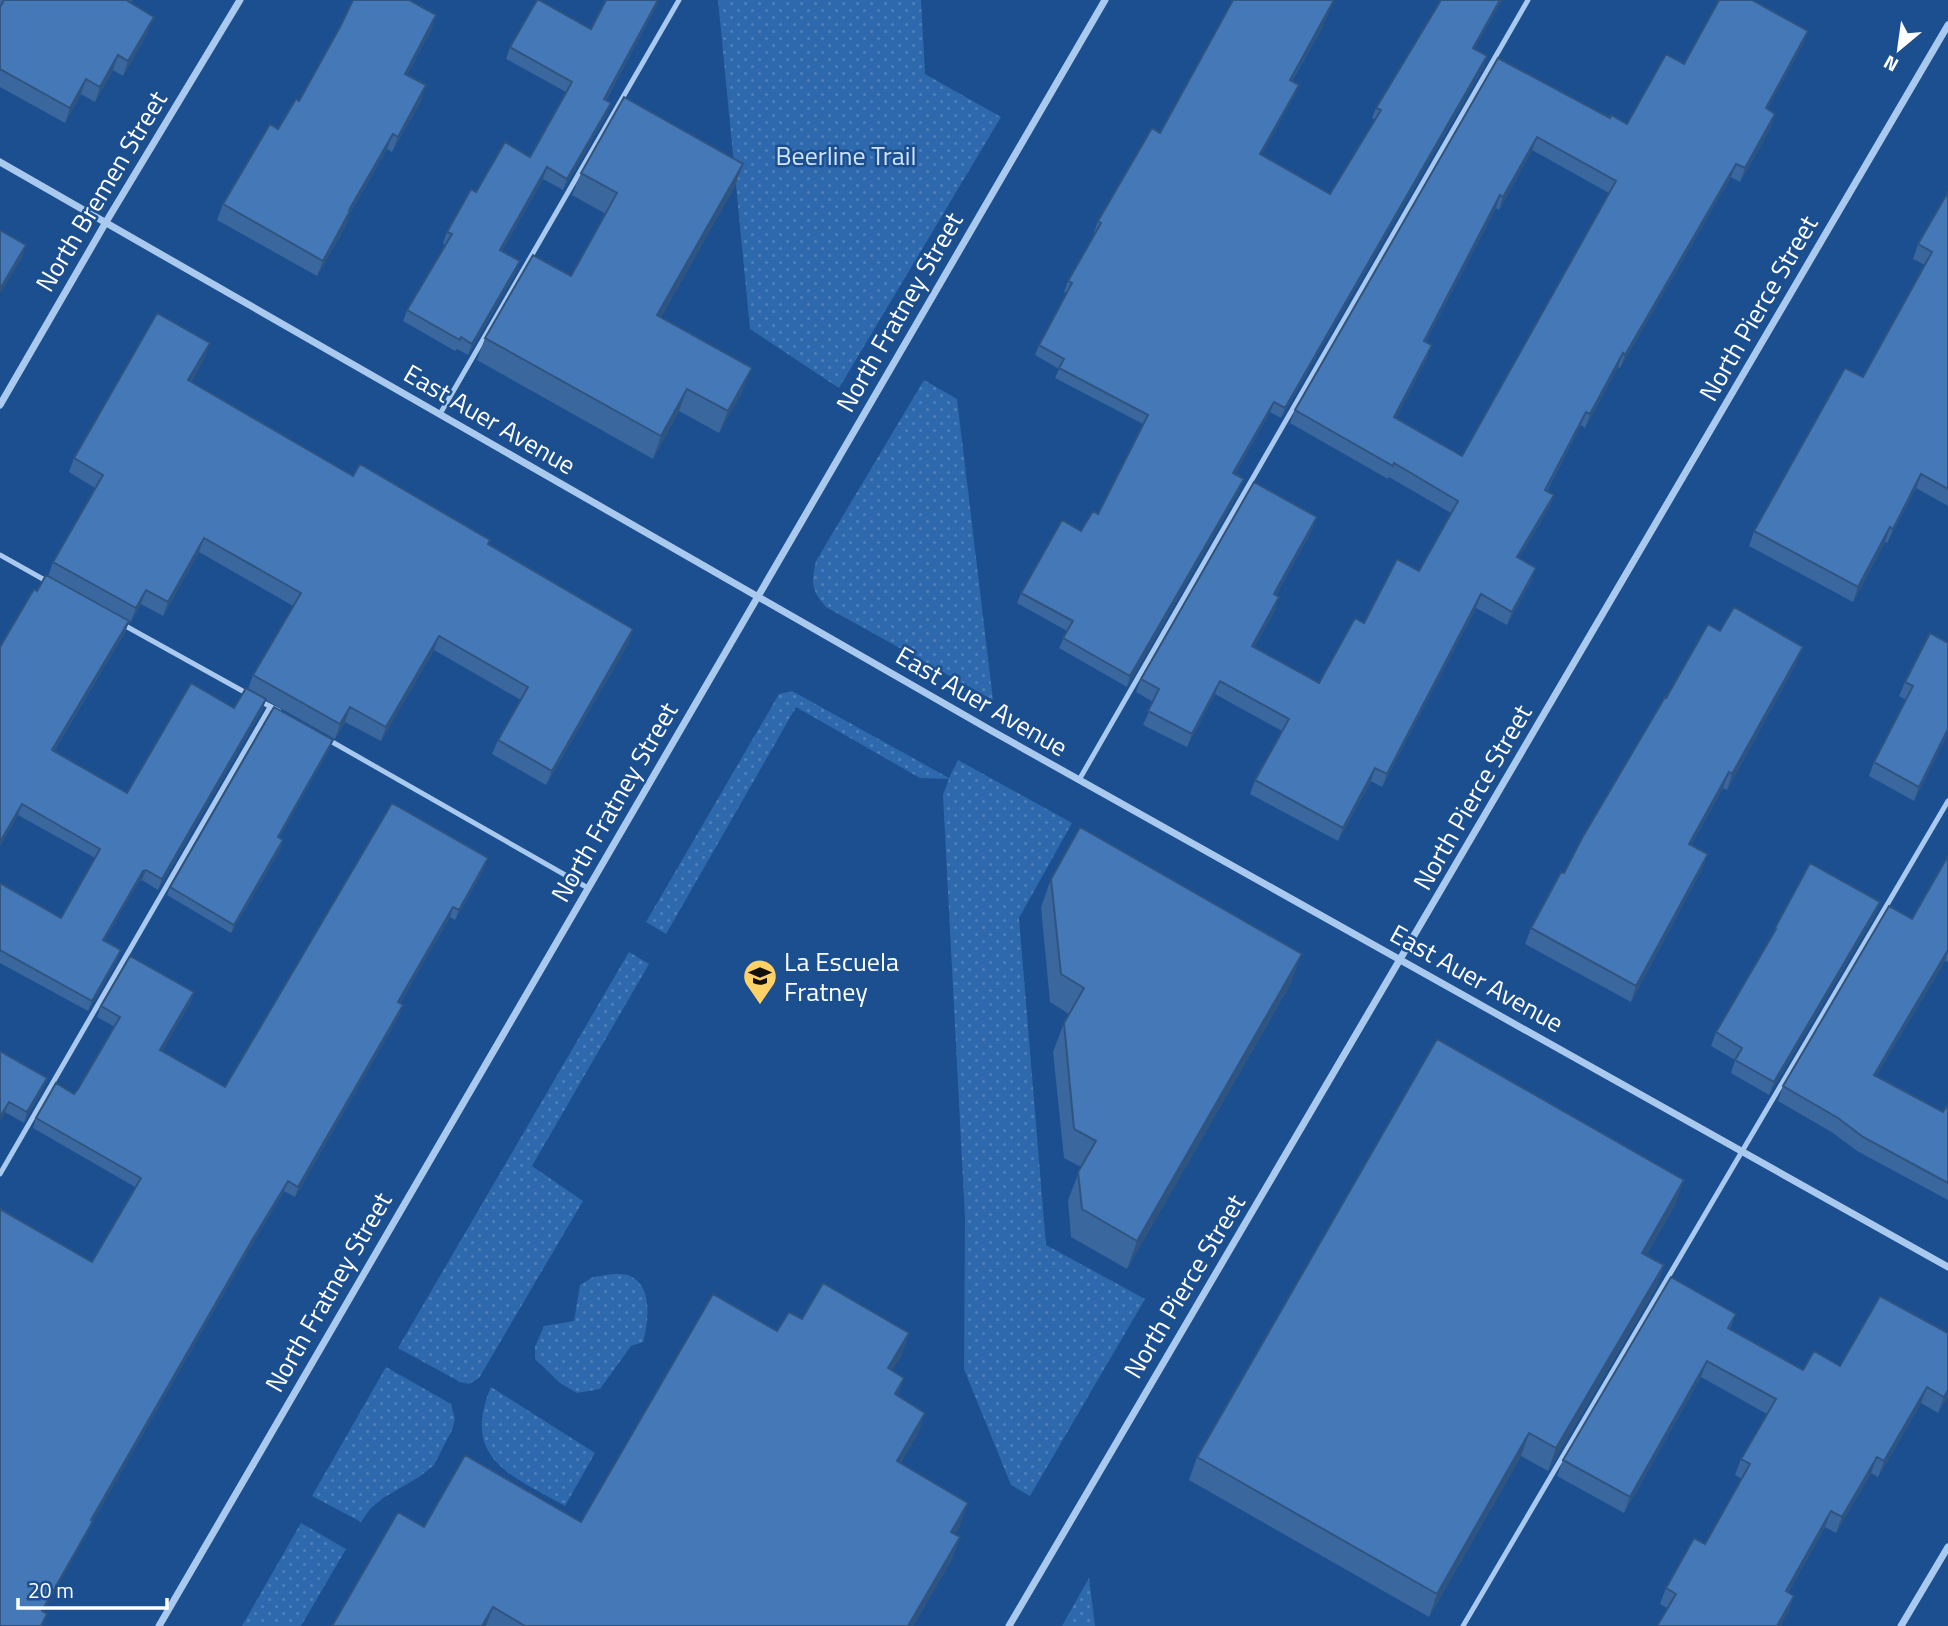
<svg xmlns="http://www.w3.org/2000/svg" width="1948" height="1626" font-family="'Titillium Web',sans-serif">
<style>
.green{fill:url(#green-dots)}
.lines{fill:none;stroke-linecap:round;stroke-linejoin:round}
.lane{stroke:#a9c9ee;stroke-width:5}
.street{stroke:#a9c9ee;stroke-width:7}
.wall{fill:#3a679d;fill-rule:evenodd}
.shaded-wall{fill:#305480}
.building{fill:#4478b7;stroke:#305480;stroke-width:2;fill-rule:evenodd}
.labels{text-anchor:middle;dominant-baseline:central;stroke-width:5;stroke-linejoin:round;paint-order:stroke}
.park-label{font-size:26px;fill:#cfe3fa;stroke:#1b4f8f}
.street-label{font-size:26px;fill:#fff;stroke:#1b4f8f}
.poi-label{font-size:26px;fill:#fff;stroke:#1b4f8f;text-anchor:start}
</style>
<defs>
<pattern id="green-dots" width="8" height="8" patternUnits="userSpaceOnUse" patternTransform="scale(1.75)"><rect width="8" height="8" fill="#2e69ad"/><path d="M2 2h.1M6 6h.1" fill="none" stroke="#4d80b9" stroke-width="1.8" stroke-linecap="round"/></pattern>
</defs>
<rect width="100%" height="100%" fill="#1b4f8f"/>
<path class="green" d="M 718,0 L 921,0 L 925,74 L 1001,117 L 839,388 L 750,329 Z
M 924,380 L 957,399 L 993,700 L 826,607 C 811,590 811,583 816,561 Z
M 792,691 L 949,778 L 958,760 L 1072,823 L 1019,918 L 1046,1245 L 1145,1299 L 1030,1496 L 1011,1485 L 964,1369 L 965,1218 L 943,795 L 949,779 L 920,778 L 796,707 L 666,934 L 646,922 L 779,694 Z
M 629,952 L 649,964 L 532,1166 L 583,1201 L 479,1378 L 469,1384 L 460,1382 L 398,1348 Z
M 613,1274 C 618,1274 626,1274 630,1276 C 654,1287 648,1323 643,1342 L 631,1346 L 600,1389 L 577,1393 L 560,1383 L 535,1359 L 535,1347 L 544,1326 L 574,1321 L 580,1285 L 593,1277 Z
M 386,1367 L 451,1404 L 455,1419 L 452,1430 L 434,1465 L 419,1477 L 383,1498 L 370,1509 L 361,1522 L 312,1496 Z
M 491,1387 L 595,1453 L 565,1506 C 513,1476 460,1460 491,1387 Z
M 301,1523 L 346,1549 L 301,1626 L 242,1626 Z
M 1089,1578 L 1095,1626 L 1062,1626 Z"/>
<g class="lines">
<path class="lane" d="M 440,414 L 679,0
M 0,555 L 50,583
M 122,624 L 248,694
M 260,701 L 279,711
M 327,739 L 588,888
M 1079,780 L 1528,0
M 0,1174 L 270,707
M 1463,1626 L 1948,801"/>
<path class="street" d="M 0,162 L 992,731 L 1948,1267
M 0,405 L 106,222 L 240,0
M 159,1626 L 1105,0
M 1009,1626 L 1948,25
M 1901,1626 L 1948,1547"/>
</g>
<path class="wall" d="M 0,0 L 132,0 L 130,3 L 148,32 L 123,76 L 113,70 L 95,102 L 81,94 L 65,123 L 0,87 Z
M 1502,0 L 1474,49 L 1484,66 L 1281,418 L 1270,412 L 1235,474 L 1240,490 L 1127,687 L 1059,648 L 1067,631 L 1017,603 L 1021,593 L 1098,514 L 1143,424 L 1055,378 L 1059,369 L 1035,355 L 1039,345 L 1067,293 L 1064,292 L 1068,281 L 1096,233 L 1094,232 L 1098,221 L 1160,133 L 1323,26 L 1292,81 L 1295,95 L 1261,155 L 1330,194 L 1375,120 L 1372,118 L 1376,108 Z
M 657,5 L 606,100 L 607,114 L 563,190 L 543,179 L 502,251 L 520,261 L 516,272 L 468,355 L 457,349 L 455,351 L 403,321 L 407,310 L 445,245 L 443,243 L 447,232 L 476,192 L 530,157 L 566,92 L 506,59 L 510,47 L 591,29 Z
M 436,15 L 431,30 L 407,75 L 421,101 L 392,152 L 387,149 L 349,215 L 345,227 L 317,276 L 217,220 L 223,204 L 299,101 Z
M 1808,31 L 1803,44 L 1767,109 L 1771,127 L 1740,182 L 1731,177 L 1620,368 L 1618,367 L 1585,428 L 1581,425 L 1547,491 L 1554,495 L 1549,508 L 1519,558 L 1536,568 L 1531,581 L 1507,625 L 1476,608 L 1382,787 L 1371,781 L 1338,841 L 1250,794 L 1255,780 L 1282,731 L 1215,694 L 1187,747 L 1143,725 L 1153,702 L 1136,692 L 1141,679 L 1317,517 L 1312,530 L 1276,595 L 1275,610 L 1254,647 L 1319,683 L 1364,623 L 1419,571 L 1451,513 L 1389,477 L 1388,479 L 1290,423 L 1295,410 L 1498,58 L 1610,118 L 1627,124 L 1684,64 ZM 1532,150 L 1609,193 L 1462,456 L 1396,418 L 1427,358 L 1432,345 L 1426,341 L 1496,208 L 1499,210 Z
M 581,173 L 735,186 L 661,317 L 743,390 L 719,433 L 679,411 L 653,459 L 477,360 L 485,338 L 571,276 L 606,214 L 572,195 Z
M 1948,192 L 1948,506 L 1916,488 L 1887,543 L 1885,542 L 1853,602 L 1749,546 L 1754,531 L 1863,377 L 1925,265 L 1913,259 L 1918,244 Z
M 205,357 L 191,382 L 353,476 L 490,540 L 489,544 L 633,629 L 628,644 L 546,785 L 492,754 L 498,740 L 521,700 L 434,650 L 381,741 L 345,722 L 335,739 L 266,700 L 262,710 L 158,890 L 142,880 L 139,881 L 104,941 L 117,961 L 88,1011 L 0,963 L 0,883 L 61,918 L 95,858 L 18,815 L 0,846 L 0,647 L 48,576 L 53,562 L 95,488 L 69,472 L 74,458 ZM 199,552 L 293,606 L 253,675 L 248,689 L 234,708 L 127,793 L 54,751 L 125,632 L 129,622 L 130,623 L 141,604 L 163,616 Z
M 1720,631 L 1797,662 L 1727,790 L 1723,788 L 1691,845 L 1708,854 L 1702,869 L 1631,1002 L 1525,944 L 1531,928 L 1564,873 Z
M 1948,643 L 1948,733 L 1914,801 L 1869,776 L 1874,762 L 1906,700 L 1899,696 L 1905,682 Z
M 330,748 L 279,838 L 281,848 L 231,933 L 167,895 L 170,887 Z
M 1948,856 L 1948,962 L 1945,961 L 1876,1076 L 1943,1112 L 1948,1104 L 1948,1200 L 1857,1151 L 1833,1133 L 1778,1101 L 1783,1086 L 1912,919 Z
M 484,869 L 455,920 L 450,917 L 400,1003 L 403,1005 L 399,1016 L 295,1197 L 284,1191 L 247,1253 L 93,1521 L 89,1531 L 92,1262 L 135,1187 L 33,1128 L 36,1118 L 74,1094 L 78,1089 L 115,1027 L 97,1017 L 101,1006 L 194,992 L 190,1003 L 162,1051 L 225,1087 Z
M 1051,879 L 1291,983 L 1127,1269 L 1071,1237 L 1068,1200 L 1081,1167 L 1064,1158 L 1053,1052 L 1064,1023 L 1069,1014 L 1050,1002 L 1041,907 Z
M 1880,902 L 1875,915 L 1769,1095 L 1731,1073 L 1735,1060 L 1711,1046 L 1716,1032 L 1771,938 L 1775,928 Z
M 0,1051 L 47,1078 L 43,1088 L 24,1123 L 5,1112 L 0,1120 Z
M 1676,1203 L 1646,1255 L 1664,1265 L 1656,1288 L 1548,1471 L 1521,1456 L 1429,1617 L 1189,1480 L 1197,1457 Z
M 1880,1296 L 1948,1396 L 1938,1413 L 1921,1403 L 1878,1477 L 1871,1473 L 1836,1533 L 1825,1527 L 1788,1593 L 1794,1596 L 1788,1612 L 1667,1608 L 1660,1604 L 1666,1588 L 1705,1544 L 1742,1479 L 1735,1475 L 1741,1459 L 1767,1414 L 1701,1377 L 1624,1513 L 1557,1476 L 1563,1460 L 1736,1314 L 1730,1329 L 1803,1370 L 1840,1366 Z
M 802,1319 L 909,1333 L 901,1356 L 892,1370 L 904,1378 L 898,1395 L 925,1413 L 917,1435 L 900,1464 L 960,1526 L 955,1534 L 960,1537 L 952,1559 L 913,1626 L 332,1626 L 424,1527 L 581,1522 L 777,1331 Z"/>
<path class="shaded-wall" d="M 658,0 L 659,0 L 657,5 L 600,110 L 604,99 Z
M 1334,0 L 1335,0 L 1323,26 L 1286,90 L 1290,80 Z
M 1500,0 L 1502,0 L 1469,59 L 1473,48 Z
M 436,15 L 431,30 L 400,89 L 405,74 Z
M 154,17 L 148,32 L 123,76 L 128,61 Z
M 1808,31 L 1803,44 L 1761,121 L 1766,108 Z
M 118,55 L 113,70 L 95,102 L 100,87 Z
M 1487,56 L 1484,66 L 1281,418 L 1285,408 Z
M 86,79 L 81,94 L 65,123 L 70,108 Z
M 426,85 L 421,101 L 392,152 L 398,137 Z
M 1299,85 L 1295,95 L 1256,165 L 1260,154 Z
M 611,103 L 607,114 L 563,190 L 567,179 Z
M 1775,114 L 1771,127 L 1740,182 L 1745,168 Z
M 393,134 L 387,149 L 349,215 L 345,227 L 317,276 L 323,261 L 349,210 Z
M 1537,137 L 1532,150 L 1499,210 L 1503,197 Z
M 743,164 L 735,186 L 649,338 L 657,315 Z
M 1736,164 L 1731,177 L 1620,368 L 1625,355 Z
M 547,167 L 543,179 L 496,261 L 500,250 Z
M 1500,195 L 1496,208 L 1419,354 L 1424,341 Z
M 26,245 L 22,258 L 0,294 L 0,289 Z
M 520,261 L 516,272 L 468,355 L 472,344 Z
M 210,343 L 205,357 L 183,395 L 188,380 Z
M 1432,345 L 1427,358 L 1390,430 L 1394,417 Z
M 1623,353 L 1618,367 L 1585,428 L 1590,414 Z
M 752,368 L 743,390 L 719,433 L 728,411 Z
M 687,389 L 679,411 L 653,459 L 661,436 Z
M 1274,402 L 1270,412 L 1229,484 L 1233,473 Z
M 1586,412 L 1581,425 L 1540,503 L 1545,490 Z
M 1921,474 L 1916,488 L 1887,543 L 1893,529 Z
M 1244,479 L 1240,490 L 1127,687 L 1130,676 Z
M 1554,495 L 1549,508 L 1512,570 L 1517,557 Z
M 1317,517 L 1312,530 L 1269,607 L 1274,594 Z
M 1890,527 L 1885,542 L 1853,602 L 1858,587 Z
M 204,538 L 199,552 L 163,616 L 168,602 Z
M 1536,568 L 1531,581 L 1507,625 L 1512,612 Z
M 146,590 L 141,604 L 130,623 L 136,608 Z
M 1481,594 L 1476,608 L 1382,787 L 1387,774 Z
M 1279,597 L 1275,610 L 1247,659 L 1252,646 Z
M 129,621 L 125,632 L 48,760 L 52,750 Z
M 633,629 L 628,644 L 546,785 L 552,771 Z
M 439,636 L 434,650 L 381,741 L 386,727 Z
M 1803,647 L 1797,662 L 1727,790 L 1732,774 Z
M 1220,681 L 1215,694 L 1187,747 L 1192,734 Z
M 266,699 L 262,710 L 158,890 L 162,879 Z
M 350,707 L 345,722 L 335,739 L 340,724 Z
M 1948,729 L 1948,733 L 1914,801 L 1919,787 Z
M 333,740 L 330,748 L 275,845 L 278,837 Z
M 1375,768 L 1371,781 L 1338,841 L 1343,828 Z
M 1729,772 L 1723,788 L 1683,859 L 1689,844 Z
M 22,804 L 18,815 L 0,846 L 0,842 Z
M 283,840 L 281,848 L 231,933 L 234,925 Z
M 1708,854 L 1702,869 L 1631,1002 L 1636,986 Z
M 488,858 L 484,869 L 455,920 L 459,910 Z
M 146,870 L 142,880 L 139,881 L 99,950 L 103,940 L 143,871 Z
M 1880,902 L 1875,915 L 1769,1095 L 1774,1082 Z
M 453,907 L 450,917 L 394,1013 L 398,1002 Z
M 121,950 L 117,961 L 88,1011 L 92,1001 Z
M 1948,950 L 1945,961 L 1868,1089 L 1874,1075 Z
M 1302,954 L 1291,983 L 1127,1269 L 1137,1241 Z
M 194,992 L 190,1003 L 157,1060 L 160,1050 Z
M 403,1005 L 399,1016 L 295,1197 L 298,1187 Z
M 47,1078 L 43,1088 L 24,1123 L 27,1112 Z
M 9,1102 L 5,1112 L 0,1120 L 0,1117 Z
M 1684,1180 L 1676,1203 L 1634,1275 L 1642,1253 Z
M 288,1181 L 284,1191 L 247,1253 L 88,1530 L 91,1520 L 251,1242 Z
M 1664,1265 L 1656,1288 L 1548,1471 L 1556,1448 Z
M 909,1333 L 901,1356 L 880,1391 L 888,1368 Z
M 1707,1361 L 1701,1377 L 1624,1513 L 1630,1497 Z
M 904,1378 L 896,1400 L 895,1394 Z
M 1927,1387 L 1921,1403 L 1878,1477 L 1884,1461 Z
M 1948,1390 L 1948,1396 L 1938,1413 L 1944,1397 Z
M 925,1413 L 917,1435 L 888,1484 L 897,1461 Z
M 1529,1433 L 1521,1456 L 1429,1617 L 1437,1594 Z
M 1877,1457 L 1871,1473 L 1836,1533 L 1842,1517 Z
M 968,1503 L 960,1526 L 943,1555 L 951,1532 Z
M 1831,1511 L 1825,1527 L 1780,1607 L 1786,1591 Z
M 93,1521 L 89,1531 L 38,1621 L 42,1611 Z
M 960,1537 L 952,1559 L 913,1626 L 908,1626 Z
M 1794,1596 L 1788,1612 L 1781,1626 L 1777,1626 Z
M 493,1607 L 486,1626 L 482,1626 Z"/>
<path class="building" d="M 4,0 L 129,0 L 128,1 L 154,17 L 128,61 L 118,55 L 100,87 L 86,79 L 70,108 L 0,69 L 0,7 Z
M 353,0 L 409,0 L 436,15 L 405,74 L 426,85 L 398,137 L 393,134 L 349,210 L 350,211 L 323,261 L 223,204 L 270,124 L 278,129 L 296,99 L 299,101 L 341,25 Z
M 537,0 L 539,0 L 591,29 L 606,0 L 658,0 L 604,99 L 611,103 L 567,179 L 547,167 L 500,250 L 520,261 L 472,344 L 461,337 L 460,340 L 407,310 L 452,234 L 447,232 L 471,189 L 476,192 L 505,142 L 530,157 L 572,82 L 510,47 Z
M 1233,0 L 1334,0 L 1290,80 L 1299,85 L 1260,154 L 1330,194 L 1381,110 L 1376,108 L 1441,0 L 1500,0 L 1473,48 L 1487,56 L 1285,408 L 1274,402 L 1233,473 L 1244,479 L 1130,676 L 1063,638 L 1073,621 L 1021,593 L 1062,520 L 1081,531 L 1093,511 L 1098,514 L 1148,415 L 1059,368 L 1064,359 L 1039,345 L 1072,283 L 1068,281 L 1101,223 L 1098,221 L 1152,128 L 1160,133 Z
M 1719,0 L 1752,0 L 1808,31 L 1766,108 L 1775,114 L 1745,168 L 1736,164 L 1625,355 L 1623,353 L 1590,414 L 1586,412 L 1545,490 L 1554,495 L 1517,557 L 1536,568 L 1512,612 L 1481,594 L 1387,774 L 1375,768 L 1343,828 L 1255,780 L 1289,719 L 1220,681 L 1192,734 L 1148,711 L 1159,689 L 1141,679 L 1254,482 L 1317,517 L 1274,594 L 1279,597 L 1252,646 L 1319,683 L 1355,618 L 1364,623 L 1397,559 L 1419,571 L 1458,501 L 1394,463 L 1393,466 L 1295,410 L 1498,58 L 1610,118 L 1611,115 L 1627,124 L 1666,54 L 1684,64 ZM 1537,137 L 1616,181 L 1462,456 L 1394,417 L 1432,345 L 1424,341 L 1500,195 L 1503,197 Z
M 624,97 L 743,164 L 657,315 L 752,368 L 728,411 L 687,389 L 661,436 L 485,338 L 533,255 L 571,276 L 617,193 L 581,173 Z
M 1948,192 L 1948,489 L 1921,474 L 1893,529 L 1890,527 L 1858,587 L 1754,531 L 1845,368 L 1863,377 L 1932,252 L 1918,244 Z
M 0,230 L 26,245 L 0,289 Z
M 157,313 L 210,343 L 188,380 L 353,476 L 360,464 L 490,540 L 488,544 L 633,629 L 552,771 L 498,740 L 528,687 L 439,636 L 386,727 L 350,707 L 340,724 L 253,675 L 301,593 L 204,538 L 168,602 L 146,590 L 136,608 L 53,562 L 103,475 L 74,458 Z
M 46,575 L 129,621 L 52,750 L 127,793 L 191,683 L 234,708 L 246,688 L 266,699 L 162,879 L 146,870 L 143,871 L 103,940 L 121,950 L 92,1001 L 0,950 L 0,883 L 61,918 L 100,849 L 22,804 L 0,842 L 0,647 L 34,589 L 37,591 Z
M 1734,607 L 1803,647 L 1732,774 L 1729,772 L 1689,844 L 1708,854 L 1636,986 L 1531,928 L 1561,872 L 1564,873 L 1582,838 L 1665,697 L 1666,698 L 1708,624 L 1720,631 Z
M 1930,633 L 1948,643 L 1948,729 L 1919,787 L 1874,762 L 1913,686 L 1905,682 Z
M 274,707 L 333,740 L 278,837 L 283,840 L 234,925 L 170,887 Z
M 392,803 L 488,858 L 459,910 L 453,907 L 398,1002 L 403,1005 L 298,1187 L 288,1181 L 251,1242 L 91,1520 L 93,1521 L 42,1611 L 47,1614 L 41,1626 L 0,1626 L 0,1209 L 92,1262 L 141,1178 L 36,1118 L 56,1083 L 74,1094 L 78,1089 L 120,1017 L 101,1006 L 130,956 L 194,992 L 160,1050 L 225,1087 Z
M 1080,827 L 1302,954 L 1137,1241 L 1082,1209 L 1078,1172 L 1096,1141 L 1074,1129 L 1064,1023 L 1084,988 L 1061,974 L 1051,879 Z
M 1948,856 L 1948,950 L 1874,1075 L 1943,1112 L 1948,1104 L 1948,1183 L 1863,1137 L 1838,1118 L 1783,1086 L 1889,906 L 1912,919 Z
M 1810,863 L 1880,902 L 1774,1082 L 1735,1060 L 1742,1048 L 1716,1032 L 1776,929 L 1775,928 Z
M 1437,1039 L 1684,1180 L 1642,1253 L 1664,1265 L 1556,1448 L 1529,1433 L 1437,1594 L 1197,1457 Z
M 0,1051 L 47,1078 L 27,1112 L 9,1102 L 0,1117 Z
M 1671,1277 L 1736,1314 L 1728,1328 L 1803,1370 L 1814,1351 L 1840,1366 L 1880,1296 L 1948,1333 L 1948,1390 L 1944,1397 L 1927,1387 L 1884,1461 L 1877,1457 L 1842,1517 L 1831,1511 L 1786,1591 L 1794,1596 L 1777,1626 L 1657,1626 L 1676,1594 L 1666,1588 L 1694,1538 L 1705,1544 L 1750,1464 L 1741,1459 L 1776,1399 L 1707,1361 L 1630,1497 L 1563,1460 Z
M 823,1283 L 909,1333 L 888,1368 L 904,1378 L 895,1394 L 925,1413 L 897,1461 L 968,1503 L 951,1532 L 960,1537 L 908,1626 L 525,1626 L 493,1607 L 482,1626 L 332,1626 L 398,1512 L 424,1527 L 465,1455 L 581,1522 L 713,1294 L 777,1331 L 789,1312 L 802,1319 Z"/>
<defs>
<g id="school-pin" transform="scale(1.75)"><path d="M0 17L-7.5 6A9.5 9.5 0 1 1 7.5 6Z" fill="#ffd166" stroke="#1b4f8f"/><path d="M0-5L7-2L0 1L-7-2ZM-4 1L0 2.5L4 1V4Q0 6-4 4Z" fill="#111"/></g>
</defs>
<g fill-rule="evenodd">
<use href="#school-pin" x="760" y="976"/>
</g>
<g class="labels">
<g class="park-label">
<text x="846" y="155">Beerline Trail</text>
</g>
<g class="street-label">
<text transform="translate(101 191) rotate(-59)">North Bremen Street</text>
<text transform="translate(1758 308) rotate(-60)">North Pierce Street</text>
<text transform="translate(899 312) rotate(-60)">North Fratney Street</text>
<text transform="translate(490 419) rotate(30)">East Auer Avenue</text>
<text transform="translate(982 701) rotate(30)">East Auer Avenue</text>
<text transform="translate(1472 797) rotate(-60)">North Pierce Street</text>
<text transform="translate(614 802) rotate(-60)">North Fratney Street</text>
<text transform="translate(1477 978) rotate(29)">East Auer Avenue</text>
<text transform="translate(1184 1286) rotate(-59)">North Pierce Street</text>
<text transform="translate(328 1292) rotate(-60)">North Fratney Street</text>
</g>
<g class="poi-label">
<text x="784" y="961">La Escuela<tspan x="784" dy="30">Fratney</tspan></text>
</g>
</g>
<g transform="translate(1899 49) rotate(209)" stroke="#1b4f8f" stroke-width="5" paint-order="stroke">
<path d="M0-5L12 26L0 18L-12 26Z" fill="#ffffff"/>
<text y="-10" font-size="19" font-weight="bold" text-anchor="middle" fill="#ffffff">N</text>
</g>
<path d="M18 1598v10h149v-10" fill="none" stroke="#ffffff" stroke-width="3.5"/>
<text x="28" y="1598" font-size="21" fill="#ffffff" stroke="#1b4f8f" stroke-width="5" paint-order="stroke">20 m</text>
</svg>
